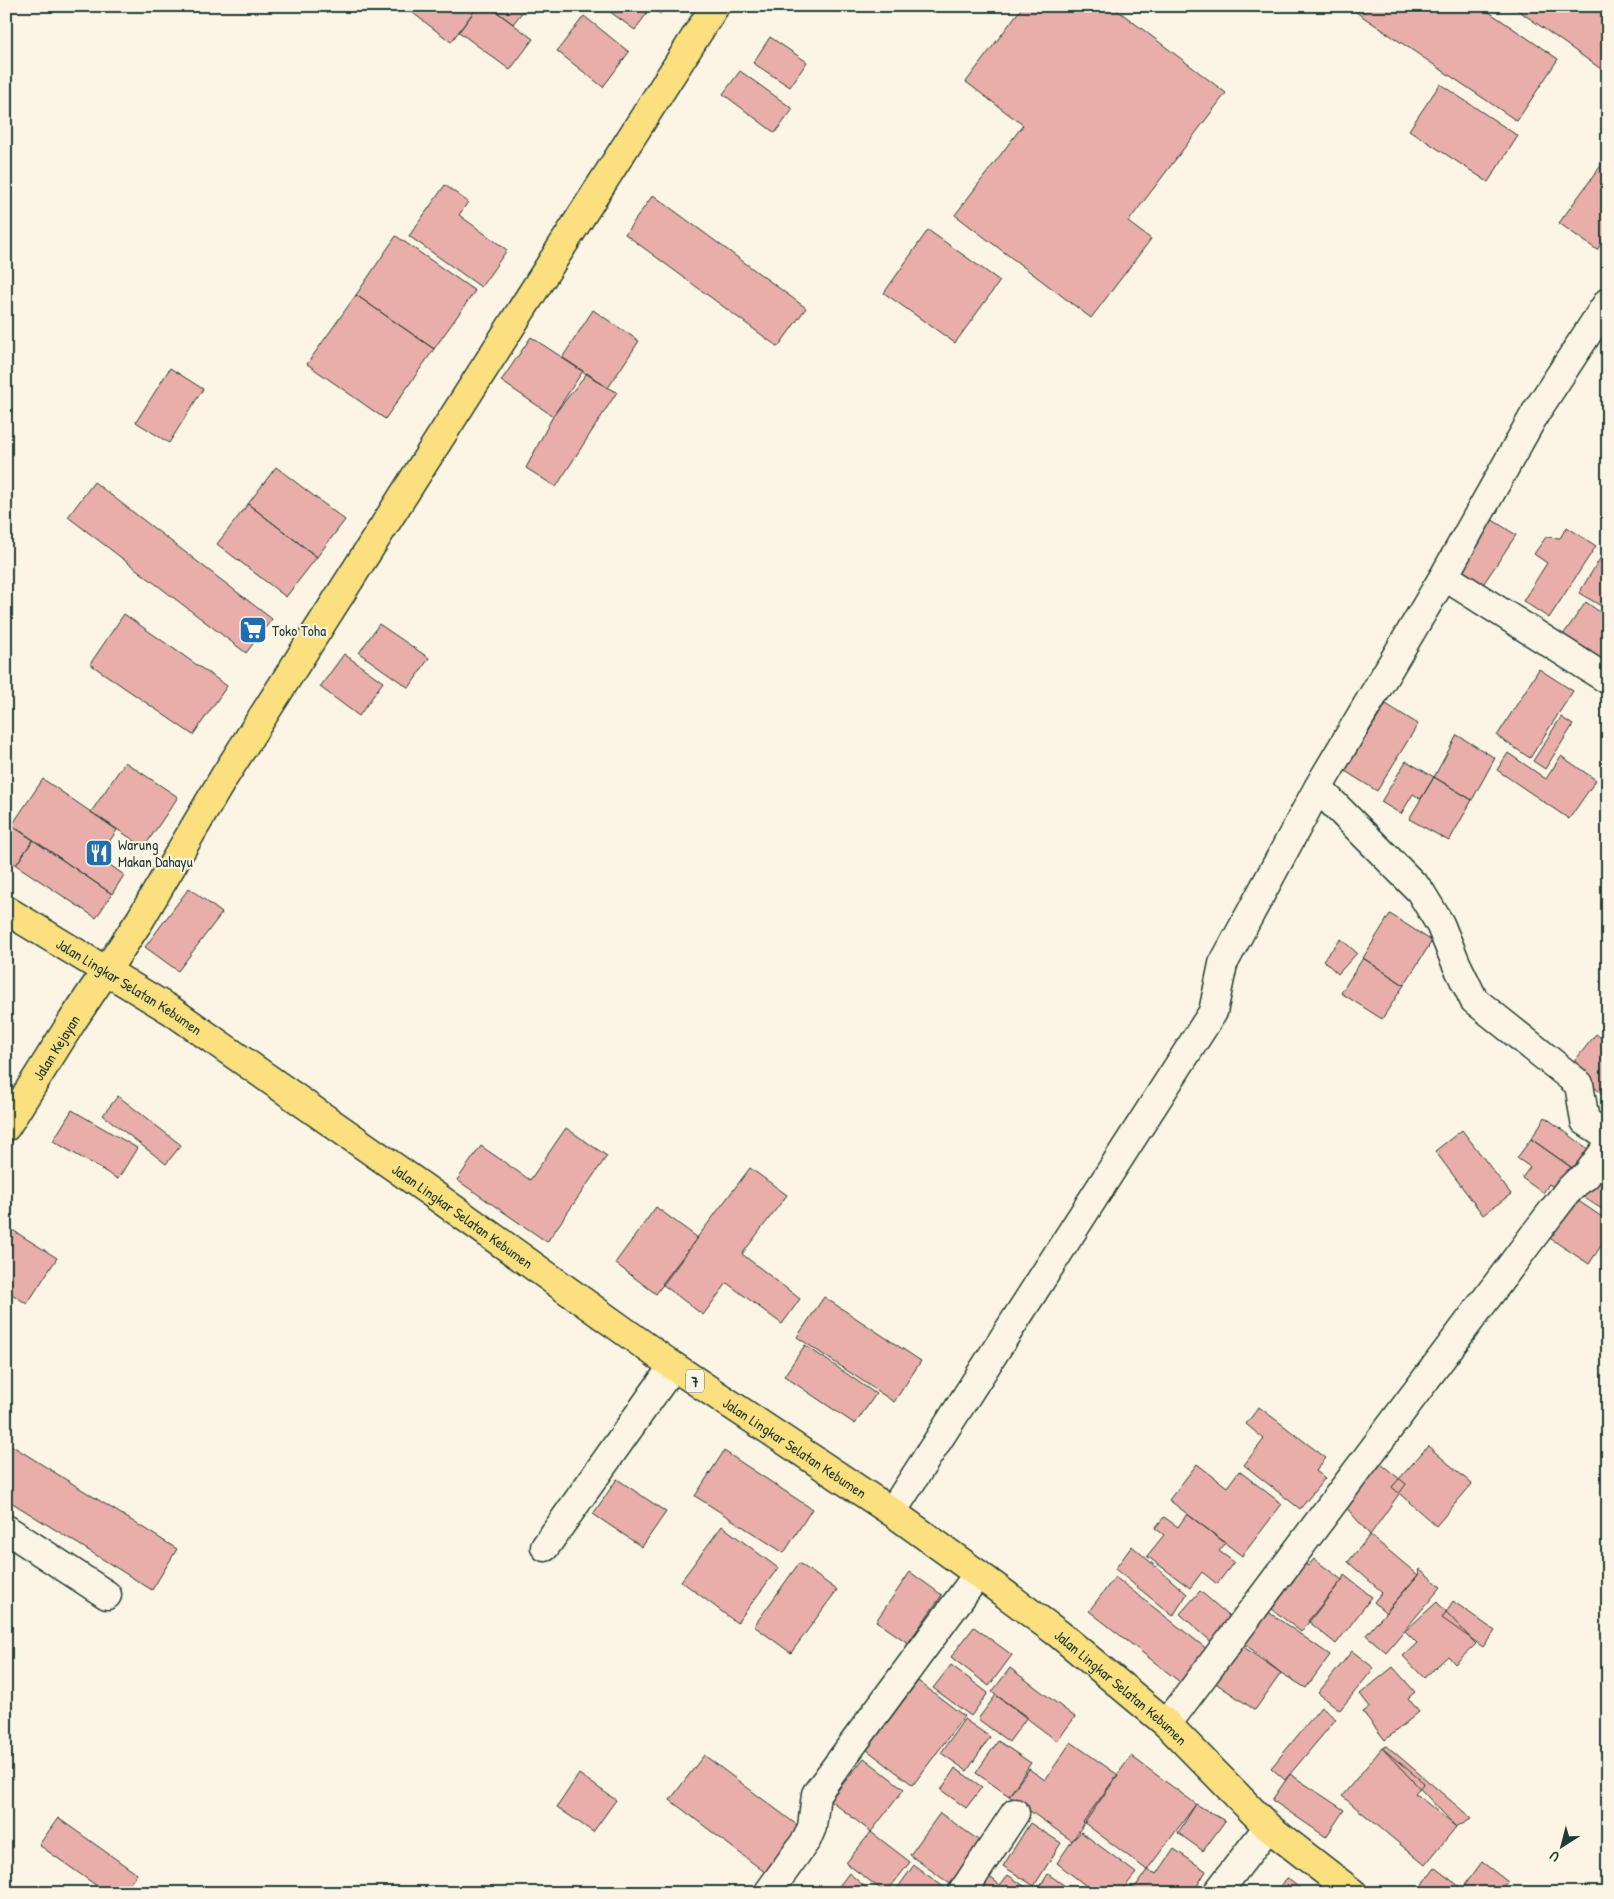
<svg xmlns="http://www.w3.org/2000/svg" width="1614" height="1899" font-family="'Patrick Hand',sans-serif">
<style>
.building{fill:#e9aea9;stroke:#1f3d34}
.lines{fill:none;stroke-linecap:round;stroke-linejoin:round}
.minor-casing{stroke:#1f3d34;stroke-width:31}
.major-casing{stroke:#1f3d34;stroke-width:31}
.highway-casing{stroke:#1f3d34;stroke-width:31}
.minor{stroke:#fcf5e5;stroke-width:28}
.major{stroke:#fce080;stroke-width:28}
.highway{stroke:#fce080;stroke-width:28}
.labels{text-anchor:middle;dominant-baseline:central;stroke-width:4;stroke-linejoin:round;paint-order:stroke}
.shield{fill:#fcf5e5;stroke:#617469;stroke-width:1}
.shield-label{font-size:14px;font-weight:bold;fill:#1f3d34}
.poi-label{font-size:15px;fill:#1f3d34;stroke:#fcf5e5;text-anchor:start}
.street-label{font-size:15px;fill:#1f3d34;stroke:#fcf5e5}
</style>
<rect width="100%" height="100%" fill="#fcf5e5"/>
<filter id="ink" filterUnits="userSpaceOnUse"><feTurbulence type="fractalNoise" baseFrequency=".02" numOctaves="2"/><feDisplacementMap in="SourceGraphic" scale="10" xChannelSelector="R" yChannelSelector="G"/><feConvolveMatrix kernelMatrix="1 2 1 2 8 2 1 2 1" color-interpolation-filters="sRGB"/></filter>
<g filter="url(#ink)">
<path class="building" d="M 411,6 L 478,6 L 451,42 L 409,10 Z
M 478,6 L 489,6 L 533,39 L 510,70 L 459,32 Z
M 489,6 L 527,6 L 513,24 Z
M 608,6 L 637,6 L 647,13 L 635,30 L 606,9 Z
M 649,6 L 665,6 L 660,14 Z
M 1023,6 L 1112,6 L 1226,93 L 1128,222 L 1151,239 L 1091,318 L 955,215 L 1023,125 L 966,82 Z
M 1347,6 L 1480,6 L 1558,59 L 1517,121 Z
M 1512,6 L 1608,6 L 1608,74 Z
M 584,16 L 629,52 L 603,87 L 557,51 Z
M 770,37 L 807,62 L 790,87 L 753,63 Z
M 740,71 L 793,109 L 775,133 L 723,94 Z
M 1440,84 L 1518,136 L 1488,182 L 1409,130 Z
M 1608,156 L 1608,234 L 1597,250 L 1559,223 Z
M 445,185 L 468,202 L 459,215 L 507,250 L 481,287 L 409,236 Z
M 653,195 L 806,308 L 778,347 L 625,234 Z
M 928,230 L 1000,281 L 955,343 L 884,293 Z
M 396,236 L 475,291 L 434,349 L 356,295 Z
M 356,295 L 434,349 L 385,419 L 307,364 Z
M 593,310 L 639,341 L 608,388 L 562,358 Z
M 531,337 L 583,371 L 553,416 L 501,381 Z
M 170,368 L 203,389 L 169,443 L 136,422 Z
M 587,373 L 608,388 L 617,392 L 556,487 L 526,468 L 553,416 Z
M 276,467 L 345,520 L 317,557 L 248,504 Z
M 94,482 L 272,619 L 246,653 L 68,517 Z
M 248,504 L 317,557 L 286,597 L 217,544 Z
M 1488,517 L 1516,535 L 1480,589 L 1452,570 Z
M 1567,527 L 1596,546 L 1549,618 L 1523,601 L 1547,563 L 1534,554 L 1546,537 L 1560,538 Z
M 1601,557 L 1608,562 L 1608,610 L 1579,593 Z
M 1586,602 L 1608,618 L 1608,667 L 1558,642 Z
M 124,614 L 227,686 L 193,735 L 90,664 Z
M 379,624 L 429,658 L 409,688 L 359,653 Z
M 344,654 L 383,682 L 359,716 L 320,687 Z
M 1539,669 L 1573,691 L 1530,758 L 1497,736 Z
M 1386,704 L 1418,724 L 1377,791 L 1345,771 Z
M 1561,717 L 1573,725 L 1545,769 L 1533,761 Z
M 1457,735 L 1495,758 L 1472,800 L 1434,777 Z
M 1508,753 L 1546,779 L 1561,756 L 1596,780 L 1569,819 L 1497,770 Z
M 1406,761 L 1434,777 L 1421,799 L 1413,794 L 1401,814 L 1381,802 Z
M 125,762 L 178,797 L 144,847 L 91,812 Z
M 1434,777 L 1472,800 L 1449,841 L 1409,819 Z
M 43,779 L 117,830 L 99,857 L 124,875 L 112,894 L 12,825 Z
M 6,822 L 33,840 L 16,865 L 6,858 Z
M 33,840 L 112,894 L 96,918 L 16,865 Z
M 189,888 L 222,913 L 178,971 L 145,947 Z
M 1390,914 L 1432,941 L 1404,985 L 1363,958 Z
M 1341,939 L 1357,953 L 1338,974 L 1323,960 Z
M 1363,958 L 1404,985 L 1382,1019 L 1341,993 Z
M 1596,1034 L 1608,1043 L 1608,1098 L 1569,1068 Z
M 118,1096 L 181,1145 L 166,1164 L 103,1115 Z
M 72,1110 L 137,1148 L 118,1179 L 53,1141 Z
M 1545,1117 L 1599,1157 L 1584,1176 L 1531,1139 Z
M 566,1128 L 607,1156 L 547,1242 L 457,1180 L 481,1146 L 530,1180 Z
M 1462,1130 L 1511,1194 L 1483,1215 L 1435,1151 Z
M 1531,1139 L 1572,1168 L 1557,1189 L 1549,1184 L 1543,1193 L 1522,1178 L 1530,1167 L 1517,1158 Z
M 1608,1163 L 1608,1213 L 1577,1193 Z
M 750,1168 L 787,1195 L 742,1254 L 800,1299 L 782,1324 L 727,1283 L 703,1315 L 662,1284 Z
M 1574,1198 L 1608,1221 L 1608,1235 L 1589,1264 L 1548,1237 Z
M 656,1207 L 698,1238 L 656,1294 L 615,1263 Z
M 6,1226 L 57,1258 L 27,1304 L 6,1290 Z
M 824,1297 L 921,1361 L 894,1402 L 797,1337 Z
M 805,1345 L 876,1394 L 855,1424 L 784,1376 Z
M 1259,1407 L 1326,1458 L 1316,1471 L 1325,1478 L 1300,1509 L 1244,1465 L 1264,1439 L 1246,1424 Z
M 6,1442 L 177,1549 L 152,1590 L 6,1499 Z
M 1428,1446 L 1472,1484 L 1436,1526 L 1392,1487 Z
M 724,1451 L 812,1509 L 784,1553 L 695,1496 Z
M 1197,1464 L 1227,1487 L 1239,1471 L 1282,1504 L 1242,1556 L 1169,1500 Z
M 1381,1464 L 1406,1484 L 1370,1535 L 1345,1506 Z
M 617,1479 L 666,1512 L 642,1547 L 593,1514 Z
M 1187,1514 L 1226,1543 L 1219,1551 L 1234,1562 L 1217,1584 L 1202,1572 L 1190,1588 L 1147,1556 L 1164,1535 L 1155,1528 L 1164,1517 L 1178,1527 Z
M 722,1526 L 778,1568 L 737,1623 L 681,1581 Z
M 1370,1535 L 1418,1575 L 1386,1613 L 1374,1602 L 1382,1592 L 1348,1562 Z
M 1132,1546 L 1187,1594 L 1173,1616 L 1115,1569 Z
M 1314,1559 L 1342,1580 L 1301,1632 L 1272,1609 L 1294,1580 L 1287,1571 L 1302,1561 L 1308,1566 Z
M 799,1563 L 837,1590 L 791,1653 L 754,1626 Z
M 1420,1569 L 1441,1587 L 1386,1652 L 1366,1635 L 1418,1575 Z
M 910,1572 L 942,1595 L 908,1643 L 876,1621 Z
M 1344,1575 L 1372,1597 L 1336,1644 L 1308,1621 L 1342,1580 Z
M 1115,1577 L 1212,1653 L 1185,1686 L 1089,1611 Z
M 1200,1591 L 1235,1621 L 1214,1644 L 1180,1614 Z
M 1453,1601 L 1495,1631 L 1483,1647 L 1442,1618 Z
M 1437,1602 L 1476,1644 L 1455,1664 L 1448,1656 L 1424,1678 L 1403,1656 L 1417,1643 L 1405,1631 Z
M 1264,1609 L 1330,1655 L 1306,1688 L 1281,1673 L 1241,1641 Z
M 974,1627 L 1012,1655 L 989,1686 L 951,1657 Z
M 1238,1643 L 1281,1673 L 1255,1710 L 1211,1680 Z
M 1352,1651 L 1374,1668 L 1340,1710 L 1318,1693 Z
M 951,1665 L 988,1693 L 971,1716 L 933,1688 Z
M 1393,1667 L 1415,1692 L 1408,1698 L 1419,1712 L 1385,1740 L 1363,1712 L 1370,1707 L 1360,1694 Z
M 1010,1668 L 1075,1717 L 1057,1741 L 992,1692 Z
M 918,1681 L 964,1716 L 913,1785 L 867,1750 Z
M 996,1695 L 1027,1717 L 1009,1742 L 978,1719 Z
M 1321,1707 L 1336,1719 L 1285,1780 L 1271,1768 Z
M 964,1719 L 990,1737 L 967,1771 L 941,1753 Z
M 998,1741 L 1031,1763 L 1009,1796 L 976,1773 Z
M 1071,1742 L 1118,1775 L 1072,1841 L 1009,1796 L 1029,1769 L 1045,1780 Z
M 1387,1746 L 1471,1818 L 1456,1827 L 1382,1748 Z
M 1382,1748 L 1424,1783 L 1415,1793 L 1456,1827 L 1425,1865 L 1342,1796 Z
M 704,1755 L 801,1828 L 766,1873 L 670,1800 Z
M 1131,1756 L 1196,1804 L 1147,1870 L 1083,1822 Z
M 864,1758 L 904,1789 L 871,1832 L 830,1800 Z
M 955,1768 L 982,1787 L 966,1808 L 941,1790 Z
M 579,1774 L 616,1800 L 593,1832 L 557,1807 Z
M 1290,1774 L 1344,1810 L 1326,1837 L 1272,1800 Z
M 1196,1804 L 1225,1821 L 1203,1851 L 1178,1833 Z
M 940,1813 L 987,1846 L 957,1889 L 910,1855 Z
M 58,1818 L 137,1874 L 123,1893 L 107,1893 L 39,1845 Z
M 1030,1823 L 1061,1843 L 1034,1886 L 1003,1866 Z
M 871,1832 L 910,1862 L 886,1893 L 846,1863 Z
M 1081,1832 L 1136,1873 L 1120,1893 L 1095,1893 L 1057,1863 L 1072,1841 Z
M 1174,1849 L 1206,1871 L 1193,1893 L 1131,1893 L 1147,1870 L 1157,1874 Z
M 1482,1862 L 1508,1882 L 1502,1889 L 1508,1893 L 1459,1893 Z
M 914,1865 L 949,1891 L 948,1893 L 894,1893 Z
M 1435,1868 L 1459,1886 L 1454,1893 L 1416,1893 Z
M 982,1871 L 1000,1885 L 1008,1875 L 1030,1890 L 1028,1893 L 967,1893 Z
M 849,1873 L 872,1893 L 834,1893 Z
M 1048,1874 L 1075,1893 L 1036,1893 Z
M 1287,1878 L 1306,1893 L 1276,1893 Z"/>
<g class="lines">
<g class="minor-casing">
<path id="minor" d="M 1444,576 L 1608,680
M 1318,788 L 1420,891 L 1440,924 L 1456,963 L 1474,1000 L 1579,1084 L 1585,1121 L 1608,1136
M 892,1512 L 1213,1012 L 1223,964 L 1318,788 L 1444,576 L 1536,412 L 1608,302
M 6,1529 L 107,1595
M 545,1547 L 673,1366
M 1167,1724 L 1537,1231 L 1567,1192 L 1577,1182 L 1586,1176 L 1608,1146
M 768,1893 L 807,1839 L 812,1827 L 816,1794 L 978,1574
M 962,1893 L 1015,1813
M 1217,1893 L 1268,1827"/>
</g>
<g class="major-casing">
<g id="major">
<path id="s1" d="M 6,1127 L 73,1020 L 140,920 L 224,777 L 715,6"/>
</g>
</g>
<g class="highway-casing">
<g id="highway">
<path id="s2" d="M 6,910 L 172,1011 L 437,1197 L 673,1366 L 892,1512 L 978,1574 L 1059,1634 L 1167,1724 L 1268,1827 L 1353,1893"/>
</g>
</g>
<use href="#minor" class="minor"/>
<use href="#major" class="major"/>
<use href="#highway" class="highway"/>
</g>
</g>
<defs>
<g id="supermarket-square" transform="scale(1.4375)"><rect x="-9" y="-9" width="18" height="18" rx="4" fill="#1f6fb2" stroke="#fcf5e5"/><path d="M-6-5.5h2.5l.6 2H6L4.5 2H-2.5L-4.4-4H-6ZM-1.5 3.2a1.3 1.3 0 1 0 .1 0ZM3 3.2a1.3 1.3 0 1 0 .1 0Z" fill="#fff"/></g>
<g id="restaurant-square" transform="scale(1.4375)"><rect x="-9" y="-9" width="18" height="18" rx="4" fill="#1f6fb2" stroke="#fcf5e5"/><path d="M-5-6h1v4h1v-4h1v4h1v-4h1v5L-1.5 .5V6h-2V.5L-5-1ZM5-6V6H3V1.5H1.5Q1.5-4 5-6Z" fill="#fff"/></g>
</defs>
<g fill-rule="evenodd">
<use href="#supermarket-square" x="253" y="630"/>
<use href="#restaurant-square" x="99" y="853"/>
</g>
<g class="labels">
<rect class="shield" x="686" y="1369.5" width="18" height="23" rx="4"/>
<g class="shield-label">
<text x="695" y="1381">7</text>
</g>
<g class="poi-label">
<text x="272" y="630">Toko Toha</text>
<text x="118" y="844">Warung<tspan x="118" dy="17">Makan Dahayu</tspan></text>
</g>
<g class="street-label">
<text stroke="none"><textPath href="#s2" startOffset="145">Jalan Lingkar Selatan Kebumen</textPath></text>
<text stroke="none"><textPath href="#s1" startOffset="94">Jalan Kejayan</textPath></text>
<text stroke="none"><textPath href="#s2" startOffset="550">Jalan Lingkar Selatan Kebumen</textPath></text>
<text stroke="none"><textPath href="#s2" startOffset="955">Jalan Lingkar Selatan Kebumen</textPath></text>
<text stroke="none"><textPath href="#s2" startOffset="1360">Jalan Lingkar Selatan Kebumen</textPath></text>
</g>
</g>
<rect width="1614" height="1899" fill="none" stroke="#fcf5e5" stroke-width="25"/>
<rect x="12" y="12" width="1589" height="1874" fill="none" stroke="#1f3d34" stroke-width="2" filter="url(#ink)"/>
<g transform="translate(1562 1846) rotate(216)" stroke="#fcf5e5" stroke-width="4" paint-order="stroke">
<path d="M0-4L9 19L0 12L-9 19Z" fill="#1f3d34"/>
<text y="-8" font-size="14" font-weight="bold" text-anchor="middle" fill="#1f3d34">U</text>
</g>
</svg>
